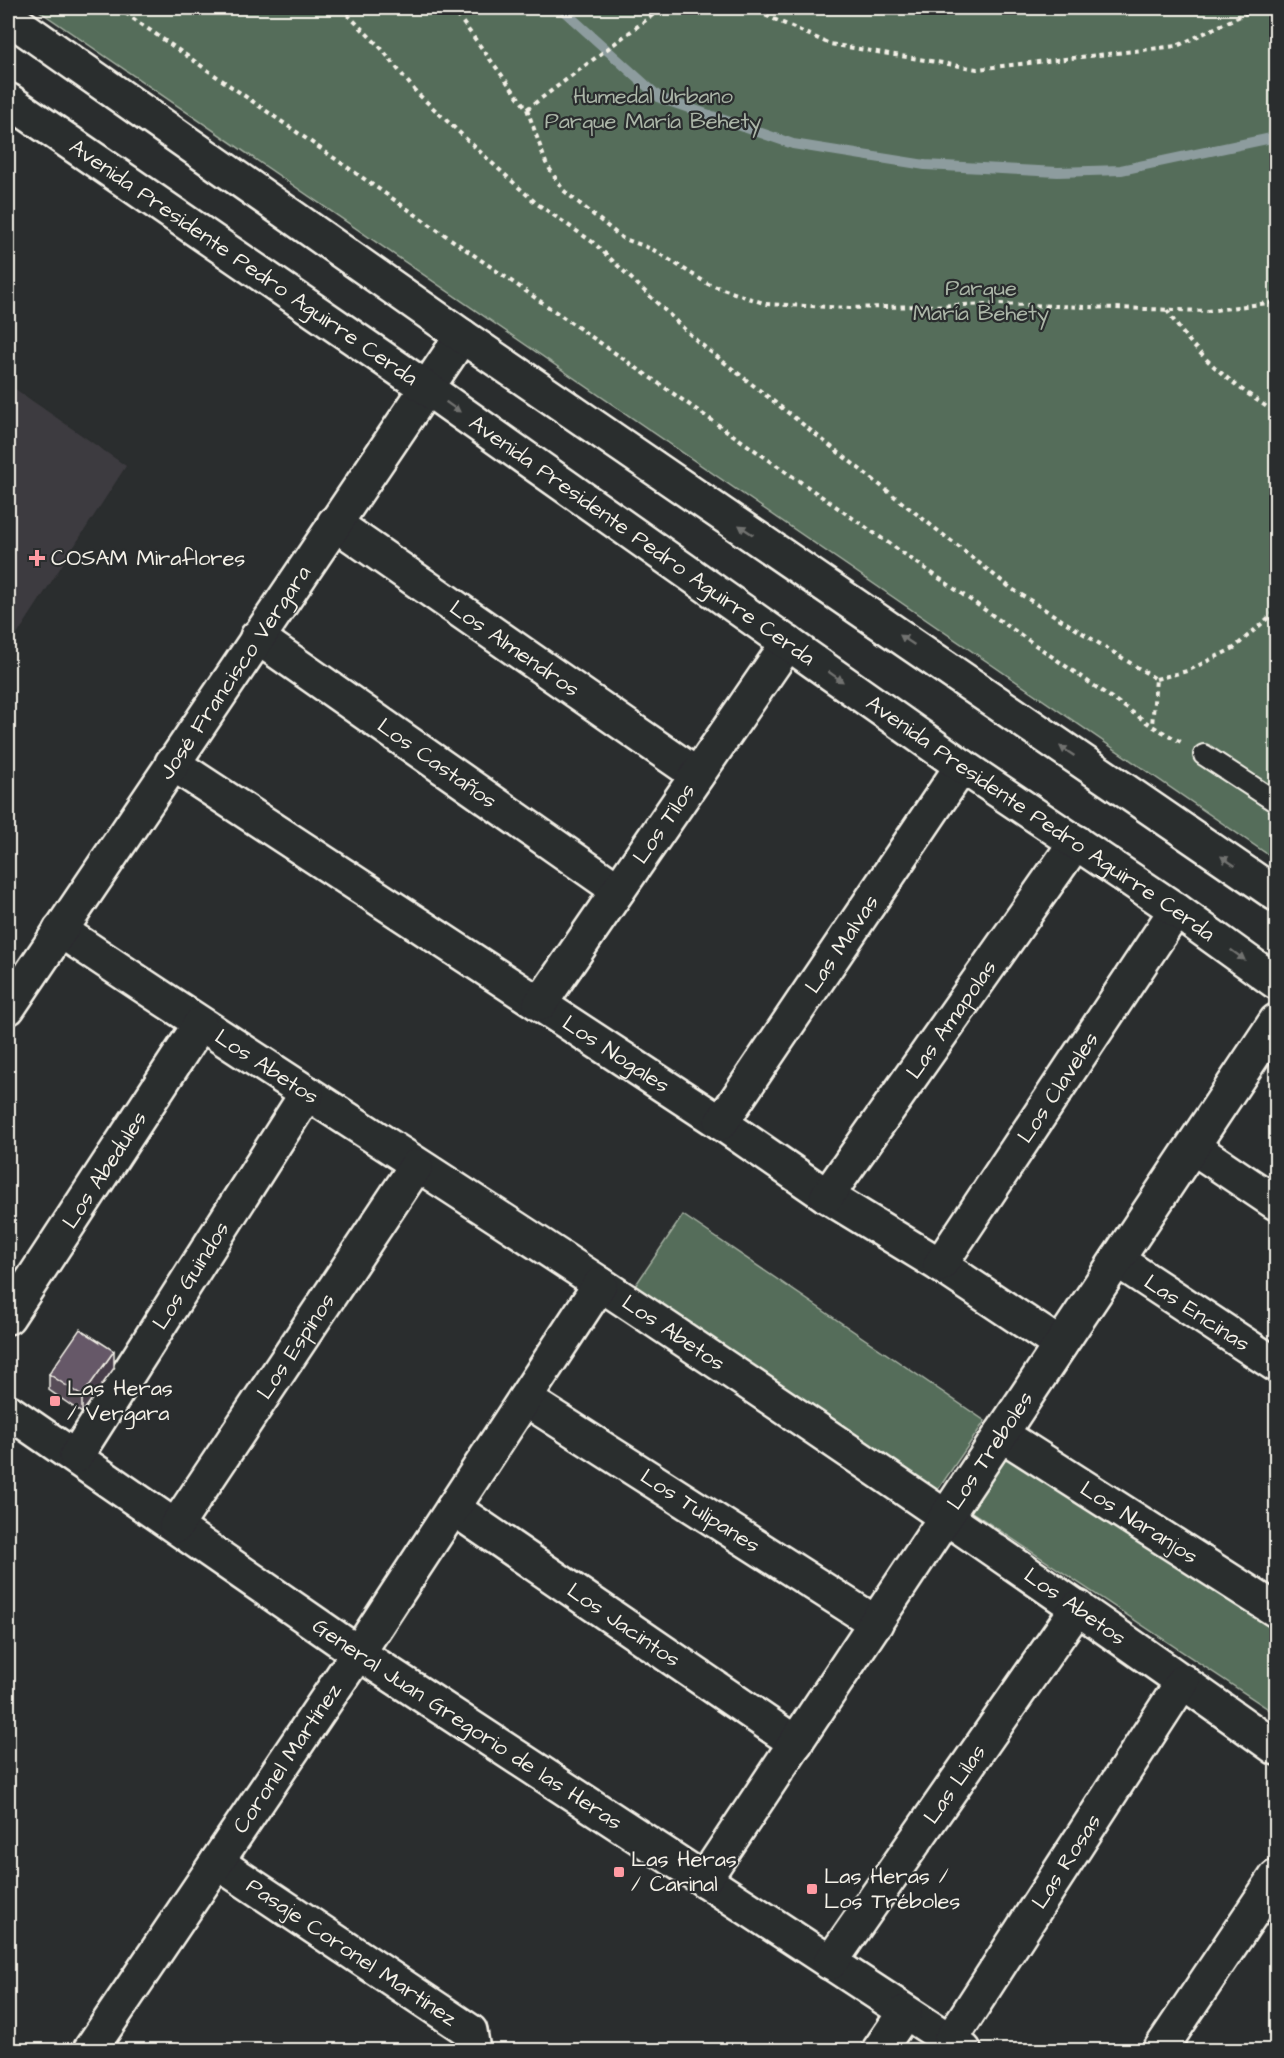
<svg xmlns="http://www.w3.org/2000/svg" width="1284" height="2058" font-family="'Architects Daughter',sans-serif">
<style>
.built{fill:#3c3a3f}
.green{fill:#556d5a;stroke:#a4afa1;stroke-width:1.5}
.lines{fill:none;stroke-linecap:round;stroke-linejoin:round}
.stream{stroke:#8d9c9e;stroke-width:10}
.service-casing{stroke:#f4f1e8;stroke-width:24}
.minor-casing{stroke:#f4f1e8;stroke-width:38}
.secondary-casing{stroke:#f4f1e8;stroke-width:38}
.path{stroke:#f4f1e8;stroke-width:4;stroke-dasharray:4.5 4.5;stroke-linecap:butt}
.service{stroke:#2a2d2e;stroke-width:20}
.minor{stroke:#2a2d2e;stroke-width:33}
.secondary{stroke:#2a2d2e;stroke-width:33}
.wall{fill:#584d59;stroke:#f4f1e8;stroke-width:1.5}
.shaded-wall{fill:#473e48;stroke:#f4f1e8;stroke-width:1.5}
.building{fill:#665967;stroke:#f4f1e8;stroke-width:1.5}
.oneway{fill:#71726f}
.poi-dot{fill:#ff9aa2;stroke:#2a2d2e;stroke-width:2}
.labels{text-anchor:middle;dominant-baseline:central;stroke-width:4.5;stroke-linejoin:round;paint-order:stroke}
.park-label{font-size:22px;fill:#acb6a8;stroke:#2a2d2e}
.street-label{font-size:22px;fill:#f4f1e8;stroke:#2a2d2e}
.poi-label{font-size:22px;fill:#f4f1e8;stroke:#2a2d2e;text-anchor:start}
</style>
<rect width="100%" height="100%" fill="#2a2d2e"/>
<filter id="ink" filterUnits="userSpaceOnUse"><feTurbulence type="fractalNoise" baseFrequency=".0167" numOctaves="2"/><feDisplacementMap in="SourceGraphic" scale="12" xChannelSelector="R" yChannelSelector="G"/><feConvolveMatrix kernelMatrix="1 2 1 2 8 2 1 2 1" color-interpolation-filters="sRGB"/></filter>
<g filter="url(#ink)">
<path class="built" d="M 8,384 L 126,466 L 8,649 Z"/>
<path class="green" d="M 35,8 L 1276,8 L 1276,860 Z
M 683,1215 L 985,1421 L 937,1491 L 635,1286 Z
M 1011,1449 L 1276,1625 L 1276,1714 L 969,1510 Z"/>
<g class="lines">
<path class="stream" d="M 563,8 L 565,12 L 660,98 L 793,144 L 925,165 L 1058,172 L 1121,170 L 1276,137"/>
<g class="service-casing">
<path id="service" d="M 1204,755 L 1276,802"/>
</g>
<g class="minor-casing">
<g id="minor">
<path id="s1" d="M 334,523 L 697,775"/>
<path id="s2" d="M 257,637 L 618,890"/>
<path id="s3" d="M 172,763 L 721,1123 L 827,1196 L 940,1265 L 1060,1345"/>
<path id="s4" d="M 60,930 C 239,1051 422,1166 602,1285 C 829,1436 1055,1590 1276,1748"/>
<path id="s5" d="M 540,1004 L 788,643"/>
<path id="s6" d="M 8,1008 L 462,336"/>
<path id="s7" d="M 721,1123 L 962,766"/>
<path d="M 1193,1147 L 1276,1203"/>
<path id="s8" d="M 827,1196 L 1076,842"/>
<path id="s9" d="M 1117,1260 L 1276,1365"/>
<path id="s10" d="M 940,1265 L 1176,910"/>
<path id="s11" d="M 8,1317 L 200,1024"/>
<path id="s12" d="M 525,1399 L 876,1623"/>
<path id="s13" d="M 8,1411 L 358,1653 L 964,2050"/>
<path id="s14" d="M 1001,1434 L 1276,1610"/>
<path id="s15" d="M 76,1456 L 307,1093"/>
<path id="s16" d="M 453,1508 L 796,1743"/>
<path id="s17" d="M 176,1526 L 416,1166"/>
<path id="s18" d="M 217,1862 L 470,2031 L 473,2050"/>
<path id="s19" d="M 704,1880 L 1276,1021"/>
<path id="s20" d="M 830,1963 L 1078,1607"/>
<path id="s21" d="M 950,2041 L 1183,1681"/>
<path id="s22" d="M 90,2050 L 358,1653 L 600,1284"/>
<path d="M 879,2050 L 905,2012"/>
<path d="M 1160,2050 L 1276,1877"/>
</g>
</g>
<g class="secondary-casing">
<g id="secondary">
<path d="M 8,17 L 462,336 L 1276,894"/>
<path id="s23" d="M 8,100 L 425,387 L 962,766 L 1176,910 L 1276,982"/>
</g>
</g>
<path class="path" d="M 118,8 L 1152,726 L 1181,742
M 341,8 L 381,48 L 416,92 L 491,162 L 536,203 L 594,243 L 697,341 L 1012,589 L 1156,679 L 1152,725
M 452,8 L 527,109 L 546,163 L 563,190 L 622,238 L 652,249 L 708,284 L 766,304 L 850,308 L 996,304 L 1207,311 L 1276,302
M 749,8 L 830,44 L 977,69 L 1177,46 L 1257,8
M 527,109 L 662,8
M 1167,310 C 1194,355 1233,385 1276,413
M 1156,679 L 1187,671 L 1234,648 L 1276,611"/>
<use href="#service" class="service"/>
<use href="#minor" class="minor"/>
<use href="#secondary" class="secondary"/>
</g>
<path class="wall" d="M 114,1368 L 82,1413 L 49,1390 L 49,1374 Z"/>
<path class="shaded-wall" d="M 114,1351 L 114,1368 L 82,1413 L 82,1396 Z"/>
<path class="building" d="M 80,1329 L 114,1351 L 82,1396 L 49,1374 Z"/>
<defs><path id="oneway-solid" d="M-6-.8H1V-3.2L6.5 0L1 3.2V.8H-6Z" transform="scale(1.5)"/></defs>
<g class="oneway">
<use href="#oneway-solid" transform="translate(453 407) rotate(35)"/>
<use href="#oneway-solid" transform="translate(746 530) rotate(-146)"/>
<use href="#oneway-solid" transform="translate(907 640) rotate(-146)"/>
<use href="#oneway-solid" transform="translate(836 677) rotate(35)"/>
<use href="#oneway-solid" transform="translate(1067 751) rotate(-146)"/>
<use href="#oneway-solid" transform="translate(1228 861) rotate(-146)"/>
<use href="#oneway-solid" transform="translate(1238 955) rotate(36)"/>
</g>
</g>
<g class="poi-dot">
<path d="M34 549h6v6h6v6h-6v6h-6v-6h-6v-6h6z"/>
<rect x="49" y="1395" width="12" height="12" rx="3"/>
<rect x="613" y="1866" width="12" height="12" rx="3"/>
<rect x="806" y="1883" width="12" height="12" rx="3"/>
</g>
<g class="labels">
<g class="park-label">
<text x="653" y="96">Humedal Urbano<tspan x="653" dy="25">Parque María Behety</tspan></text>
<text x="981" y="288">Parque<tspan x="981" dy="25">María Behety</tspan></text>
</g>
<g class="street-label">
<text stroke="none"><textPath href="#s23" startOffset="286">Avenida Presidente Pedro Aguirre Cerda</textPath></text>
<text stroke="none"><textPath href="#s23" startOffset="772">Avenida Presidente Pedro Aguirre Cerda</textPath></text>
<text stroke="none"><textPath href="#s1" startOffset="220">Los Almendros</textPath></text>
<text stroke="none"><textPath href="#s6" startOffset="405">José Francisco Vergara</textPath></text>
<text stroke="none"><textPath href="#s2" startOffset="220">Los Castaños</textPath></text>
<text stroke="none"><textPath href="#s23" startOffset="1258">Avenida Presidente Pedro Aguirre Cerda</textPath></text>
<text stroke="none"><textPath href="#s5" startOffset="219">Los Tilos</textPath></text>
<text stroke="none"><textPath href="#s7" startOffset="216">Las Malvas</textPath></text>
<text stroke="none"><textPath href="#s8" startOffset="216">Las Amapolas</textPath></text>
<text stroke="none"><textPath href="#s3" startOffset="531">Los Nogales</textPath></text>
<text stroke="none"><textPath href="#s4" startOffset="248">Los Abetos</textPath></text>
<text stroke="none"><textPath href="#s10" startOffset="213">Los Claveles</textPath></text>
<text stroke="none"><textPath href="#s11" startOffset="176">Los Abedules</textPath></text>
<text stroke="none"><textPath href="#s15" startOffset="214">Los Guindos</textPath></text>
<text stroke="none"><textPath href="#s9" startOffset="96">Las Encinas</textPath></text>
<text stroke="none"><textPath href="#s4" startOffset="734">Los Abetos</textPath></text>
<text stroke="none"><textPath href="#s17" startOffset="216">Los Espinos</textPath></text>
<text stroke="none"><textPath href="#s19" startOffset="516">Los Treboles</textPath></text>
<text stroke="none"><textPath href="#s12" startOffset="208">Los Tulipanes</textPath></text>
<text stroke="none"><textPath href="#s14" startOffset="164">Los Naranjos</textPath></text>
<text stroke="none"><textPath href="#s4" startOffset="1220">Los Abetos</textPath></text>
<text stroke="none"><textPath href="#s16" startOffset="207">Los Jacintos</textPath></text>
<text stroke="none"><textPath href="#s13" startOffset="556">General Juan Gregorio de las Heras</textPath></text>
<text stroke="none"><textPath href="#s22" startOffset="352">Coronel Martínez</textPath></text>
<text stroke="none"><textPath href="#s20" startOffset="218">Las Lilas</textPath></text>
<text stroke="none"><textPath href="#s21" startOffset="214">Las Rosas</textPath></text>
<text stroke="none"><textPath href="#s18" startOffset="162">Pasaje Coronel Martínez</textPath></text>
</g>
<g class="poi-label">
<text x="51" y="558">COSAM Miraflores</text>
<text x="67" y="1388">Las Heras<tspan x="67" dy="25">/ Vergara</tspan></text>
<text x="631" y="1859">Las Heras<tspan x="631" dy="25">/ Carinal</tspan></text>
<text x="824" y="1876">Las Heras /<tspan x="824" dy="25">Los Tréboles</tspan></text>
</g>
</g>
<rect width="1284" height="2058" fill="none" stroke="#2a2d2e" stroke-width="30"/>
<rect x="15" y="15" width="1254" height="2028" fill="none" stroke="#f4f1e8" stroke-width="2" filter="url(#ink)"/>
</svg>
